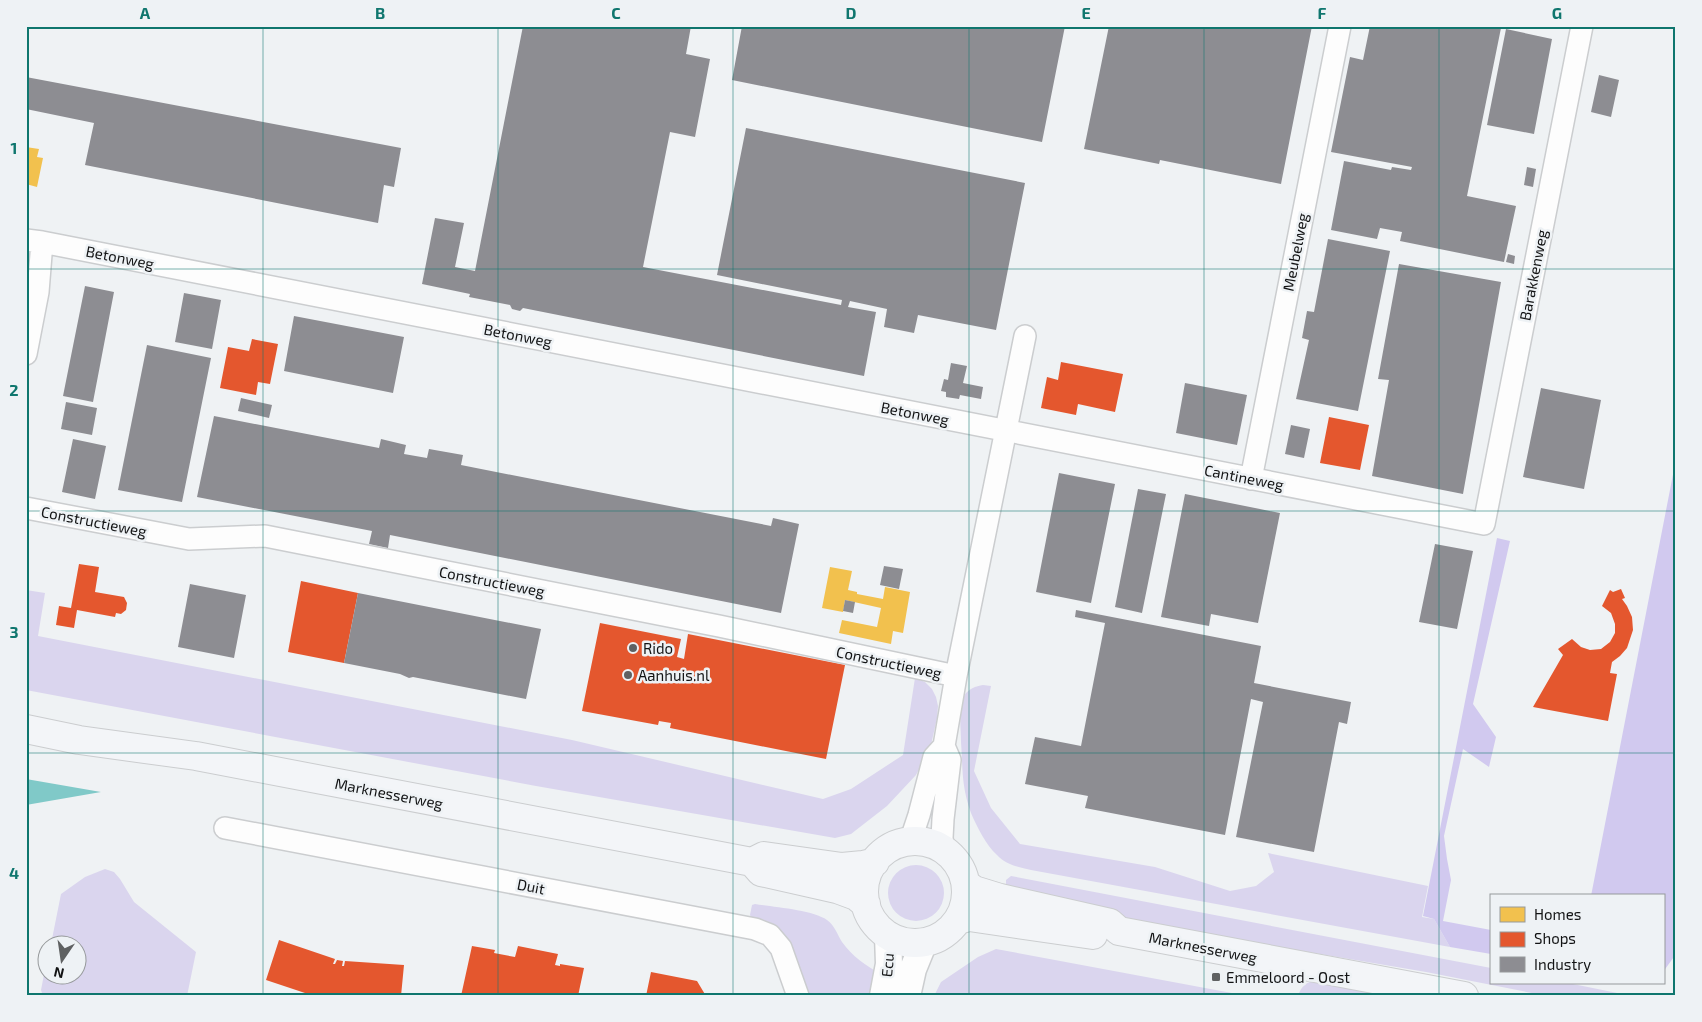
<svg xmlns="http://www.w3.org/2000/svg" width="1702" height="1022" font-family="'Exo 2',sans-serif">
<style>
.green{fill:#dad5ee}
.forest{fill:#d1c9ef}
.water{fill:#80c9c8}
.homes{fill:#f2c14e}
.shops{fill:#e4572e}
.industry{fill:#8d8d92}
.lines{fill:none;stroke-linecap:round;stroke-linejoin:round}
.minor-casing{stroke:#cbcdcf;stroke-width:24}
.tertiary-casing{stroke:#cbcdcf;stroke-width:29}
.secondary-casing{stroke:#cbcdcf;stroke-width:30}
.minor{stroke:#fdfdfd;stroke-width:21}
.tertiary{stroke:#fdfdfd;stroke-width:26}
.secondary{stroke:#f3f5f8;stroke-width:28}
.grid{fill:none;stroke:#0f766e;stroke-width:1;stroke-opacity:0.55}
.poi-dot{fill:#5f6162;stroke:#eef2f5;stroke-width:2}
.labels{text-anchor:middle;dominant-baseline:central;stroke-width:5;stroke-linejoin:round;paint-order:stroke}
.street-label{font-size:15px;fill:#121314;stroke:#eef2f5}
.poi-label{font-size:15px;fill:#121314;stroke:#eef2f5;text-anchor:start}
.neatline{fill:none;stroke:#0f766e;stroke-width:2}
.grid-label{font-size:16px;text-anchor:middle;font-weight:bold;fill:#0f766e}
</style>
<rect width="100%" height="100%" fill="#eff2f4"/>
<path class="green" d="M 26,590 L 45,593 L 38,636 L 572,740 L 823,799 L 851,789 L 903,755 L 915,678 L 925,682 L 932,689 L 936,697 L 938,706 L 937,718 L 931,745 L 916,775 L 887,806 L 851,834 L 835,838 L 536,786 L 26,690 Z
M 983,685 L 991,686 L 974,771 L 991,808 L 1020,844 L 1155,867 L 1230,891 L 1256,886 L 1274,872 L 1268,853 L 1428,886 L 1422,917 L 1434,919 L 1450,947 L 1031,870 C 1019,867 1006,865 997,855 C 986,845 977,827 971,813 C 961,785 963,769 961,742 C 961,728 958,709 964,696 C 968,689 976,686 983,685 Z
M888 893a28 28 0 1 1 56 0a28 28 0 1 1-56 0Z
M 105,869 L 114,872 L 120,879 L 134,902 L 196,952 L 187,996 L 43,996 L 41,990 L 47,959 L 48,974 L 78,974 L 78,944 L 51,944 L 61,894 L 85,877 Z
M 1011,876 L 1491,968 L 1491,983 L 1568,983 L 1632,996 L 1547,996 L 1426,972 L 1138,923 L 1006,892 L 1006,880 Z
M 755,904 C 773,907 813,910 827,920 C 835,926 837,934 842,942 C 852,956 866,966 881,974 L 877,996 L 808,996 L 786,936 L 769,922 L 751,917 L 750,915 L 752,905 Z
M 996,949 L 1248,996 L 934,996 L 941,982 L 978,957 Z
M 1316,980 L 1402,996 L 1298,996 C 1301,986 1307,982 1316,980 Z"/>
<path class="forest" d="M 1676,459 L 1676,954 L 1663,972 L 1663,896 L 1591,896 Z
M 1497,538 L 1510,541 L 1473,704 L 1496,737 L 1489,767 L 1463,749 L 1444,836 L 1447,859 L 1451,880 L 1443,921 L 1491,930 L 1491,954 L 1450,947 L 1434,919 L 1423,916 Z"/>
<path class="water" d="M 26,779 L 101,792 L 26,805 Z"/>
<path class="homes" d="M 26,147 L 39,149 L 37,157 L 43,158 L 37,187 L 26,184 Z
M 830,567 L 852,571 L 848,590 L 857,592 L 857,594 L 883,599 L 885,587 L 910,592 L 903,633 L 893,631 L 891,644 L 839,633 L 842,620 L 877,627 L 881,608 L 845,600 L 843,612 L 822,608 Z"/>
<path class="shops" d="M 252,339 L 278,344 L 270,384 L 258,382 L 256,395 L 220,388 L 228,347 L 249,351 Z
M 1061,362 L 1123,374 L 1115,412 L 1078,404 L 1076,415 L 1041,408 L 1047,377 L 1058,380 Z
M 1329,417 L 1369,425 L 1360,470 L 1320,463 Z
M 79,564 L 99,567 L 95,592 L 124,597 L 127,603 L 126,610 L 121,614 L 116,613 L 115,617 L 77,610 L 74,628 L 56,625 L 59,606 L 71,608 Z
M 301,581 L 358,593 L 344,663 L 288,652 Z
M 1621,589 L 1625,598 L 1622,599 L 1627,606 L 1632,617 L 1633,630 L 1627,648 L 1620,656 L 1612,662 L 1610,673 L 1617,674 L 1608,721 L 1533,707 L 1563,655 L 1558,649 L 1572,639 L 1581,647 L 1590,650 L 1601,649 L 1610,642 L 1615,633 L 1615,624 L 1611,613 L 1602,606 L 1610,590 L 1613,592 Z
M 600,623 L 681,639 L 677,657 L 684,659 L 688,634 L 845,665 L 826,759 L 670,728 L 671,723 L 659,721 L 658,725 L 582,711 Z
M 279,940 L 335,959 L 333,964 L 335,964 L 337,960 L 343,961 L 342,966 L 344,966 L 345,961 L 404,965 L 401,996 L 307,996 L 308,994 L 266,980 Z
M 472,946 L 495,950 L 494,953 L 515,957 L 518,946 L 558,954 L 555,965 L 560,966 L 560,964 L 584,968 L 578,996 L 461,996 Z
M 651,972 L 697,981 L 706,996 L 646,996 Z"/>
<path class="industry" d="M 523,26 L 691,26 L 686,54 L 710,59 L 695,137 L 670,132 L 643,267 L 841,305 L 842,300 L 717,275 L 746,128 L 1025,183 L 996,330 L 918,315 L 914,333 L 884,327 L 887,309 L 850,301 L 848,307 L 876,312 L 864,376 L 523,308 L 520,311 L 512,309 L 510,305 L 469,297 L 470,294 L 422,284 L 435,218 L 464,223 L 455,267 L 475,271 Z
M 742,26 L 1065,26 L 1042,142 L 732,80 Z
M 1109,26 L 1312,26 L 1281,184 L 1160,160 L 1159,164 L 1084,149 Z
M 1370,26 L 1490,26 L 1501,28 L 1467,196 L 1516,206 L 1504,262 L 1400,241 L 1402,232 L 1380,228 L 1377,239 L 1331,230 L 1344,161 L 1391,170 L 1392,167 L 1411,170 L 1412,167 L 1331,152 L 1350,57 L 1363,60 Z
M 1506,29 L 1552,39 L 1534,134 L 1487,125 Z
M 1599,75 L 1619,80 L 1611,117 L 1591,112 Z
M 26,77 L 401,148 L 394,187 L 384,185 L 378,223 L 85,165 L 94,123 L 26,109 Z
M 1527,167 L 1536,169 L 1533,187 L 1524,185 Z
M 1328,239 L 1390,251 L 1358,411 L 1296,399 L 1309,340 L 1302,338 L 1307,311 L 1314,312 Z
M 1508,254 L 1515,256 L 1514,264 L 1506,262 Z
M 1399,264 L 1501,282 L 1463,494 L 1372,476 L 1389,380 L 1378,379 Z
M 85,286 L 114,292 L 93,402 L 63,396 Z
M 184,293 L 221,300 L 212,349 L 175,342 Z
M 294,316 L 404,337 L 393,393 L 284,371 Z
M 147,345 L 211,358 L 182,502 L 118,490 Z
M 951,363 L 967,366 L 963,383 L 983,387 L 981,399 L 960,395 L 959,399 L 946,397 L 946,392 L 941,391 L 944,379 L 948,380 Z
M 1185,383 L 1247,395 L 1237,445 L 1176,433 Z
M 1541,388 L 1601,400 L 1584,489 L 1523,477 Z
M 241,398 L 272,405 L 269,418 L 238,411 Z
M 66,402 L 97,408 L 92,435 L 61,429 Z
M 214,416 L 379,448 L 381,439 L 406,445 L 404,454 L 427,458 L 429,449 L 463,455 L 461,465 L 771,526 L 773,518 L 799,524 L 781,613 L 390,535 L 388,548 L 369,544 L 372,531 L 197,497 Z
M 1291,425 L 1310,429 L 1304,458 L 1285,454 Z
M 73,439 L 106,446 L 95,499 L 62,492 Z
M 1059,473 L 1115,484 L 1091,603 L 1036,592 Z
M 1138,489 L 1166,494 L 1142,613 L 1115,607 Z
M 1185,494 L 1280,513 L 1258,623 L 1211,614 L 1209,626 L 1161,617 Z
M 1435,544 L 1473,551 L 1457,629 L 1419,622 Z
M 884,566 L 903,569 L 899,589 L 880,585 Z
M 190,584 L 246,595 L 234,658 L 178,647 Z
M 358,593 L 541,629 L 526,699 L 413,677 L 409,678 L 400,674 L 344,663 Z
M 845,600 L 855,602 L 853,613 L 843,611 Z
M 1076,610 L 1261,646 L 1254,683 L 1351,702 L 1347,724 L 1339,722 L 1314,852 L 1236,837 L 1263,702 L 1251,699 L 1225,835 L 1085,808 L 1088,796 L 1025,784 L 1035,737 L 1081,746 L 1105,623 L 1075,617 Z"/>
<g class="lines">
<g class="minor-casing">
<path id="minor" d="M 26,240 L 42,242 L 1484,524 L 1582,26
M 26,354 L 38,292 L 42,242
M 1251,479 L 1340,26
M 26,508 L 189,539 L 265,536 L 719,626 L 956,676 L 1025,336
M 944,746 L 950,760 L 943,819 L 942,838 L 944,851
M 225,828 L 755,929 L 770,935 L 781,948 L 798,996
M 905,843 L 913,833 L 919,815 L 934,757 L 944,746 L 956,676"/>
</g>
<g class="tertiary-casing">
<path id="tertiary" d="M 883,996 L 889,964 L 888,935
M 907,996 L 913,969 L 924,942"/>
</g>
<g class="secondary-casing">
<path id="secondary" d="M 26,729 L 79,740 L 196,756 L 752,862 L 764,856 L 842,867 L 863,865 L 875,862
M864 892a51 51 0 1 1 102 0a51 51 0 1 1-102 0Z
M 754,864 L 761,872 L 837,889 L 856,896 L 866,904
M 966,884 L 974,890 L 1000,898 L 1110,923 L 1119,931 L 1464,996
M 958,920 L 969,917 L 1093,935"/>
</g>
<use href="#minor" class="minor"/>
<use href="#tertiary" class="tertiary"/>
<use href="#secondary" class="secondary"/>
</g>
<path class="grid" d="M 263,26 L 263,996M 498,26 L 498,996M 733,26 L 733,996M 969,26 L 969,996M 1204,26 L 1204,996M 1439,26 L 1439,996M 26,269 L 1676,269M 26,511 L 1676,511M 26,753 L 1676,753"/>
<g class="poi-dot">
<circle cx="633" cy="648" r="5"/>
<circle cx="628" cy="675" r="5"/>
<rect x="1211" y="972" width="10" height="10" rx="2.5"/>
</g>
<g class="labels">
<g class="street-label">
<text transform="translate(1295 252) rotate(-79)">Meubelweg</text>
<text transform="translate(120 257) rotate(11)">Betonweg</text>
<text transform="translate(1533 275) rotate(-79)">Barakkenweg</text>
<text transform="translate(518 335) rotate(11)">Betonweg</text>
<text transform="translate(915 413) rotate(11)">Betonweg</text>
<text transform="translate(1244 477) rotate(11)">Cantineweg</text>
<text transform="translate(94 521) rotate(11)">Constructieweg</text>
<text transform="translate(492 581) rotate(11)">Constructieweg</text>
<text transform="translate(889 662) rotate(12)">Constructieweg</text>
<text transform="translate(389 793) rotate(11)">Marknesserweg</text>
<text transform="translate(531 886) rotate(11)">Duit</text>
<text transform="translate(1203 947) rotate(11)">Marknesserweg</text>
<text transform="translate(887 965) rotate(-85)">Ecu</text>
</g>
<g class="poi-label">
<text x="643" y="648">Rido</text>
<text x="638" y="675">Aanhuis.nl</text>
<text x="1226" y="977">Emmeloord - Oost</text>
</g>
</g>
<rect width="1702" height="1022" fill="none" stroke="#eef2f5" stroke-width="55"/>
<rect x="1490" y="894" width="175" height="90" fill="#eef2f5" stroke="#96999b"/>
<rect x="1500" y="907" width="25" height="15" fill="#f2c14e" stroke="#96999b"/>
<text x="1534" y="920" font-size="15" fill="#121314">Homes</text>
<rect x="1500" y="932" width="25" height="15" fill="#e4572e" stroke="#96999b"/>
<text x="1534" y="944" font-size="15" fill="#121314">Shops</text>
<rect x="1500" y="957" width="25" height="15" fill="#8d8d92" stroke="#96999b"/>
<text x="1534" y="970" font-size="15" fill="#121314">Industry</text>
<g transform="translate(62 960) rotate(193)"><circle r="24" fill="#eef2f5" stroke="#96999b"/>
<path d="M0-4L9 19L0 12L-9 19Z" fill="#5f6162"/>
<text y="-8" font-size="14" font-weight="bold" text-anchor="middle" fill="#121314">N</text>
</g>
<rect x="28" y="28" width="1646" height="966" class="neatline"/>
<g class="grid-label">
<text x="145" y="19">A</text>
<text x="380" y="19">B</text>
<text x="616" y="19">C</text>
<text x="851" y="19">D</text>
<text x="1086" y="19">E</text>
<text x="1322" y="19">F</text>
<text x="1557" y="19">G</text>
<text x="14" y="154">1</text>
<text x="14" y="396">2</text>
<text x="14" y="638">3</text>
<text x="14" y="879">4</text>
</g>
</svg>
